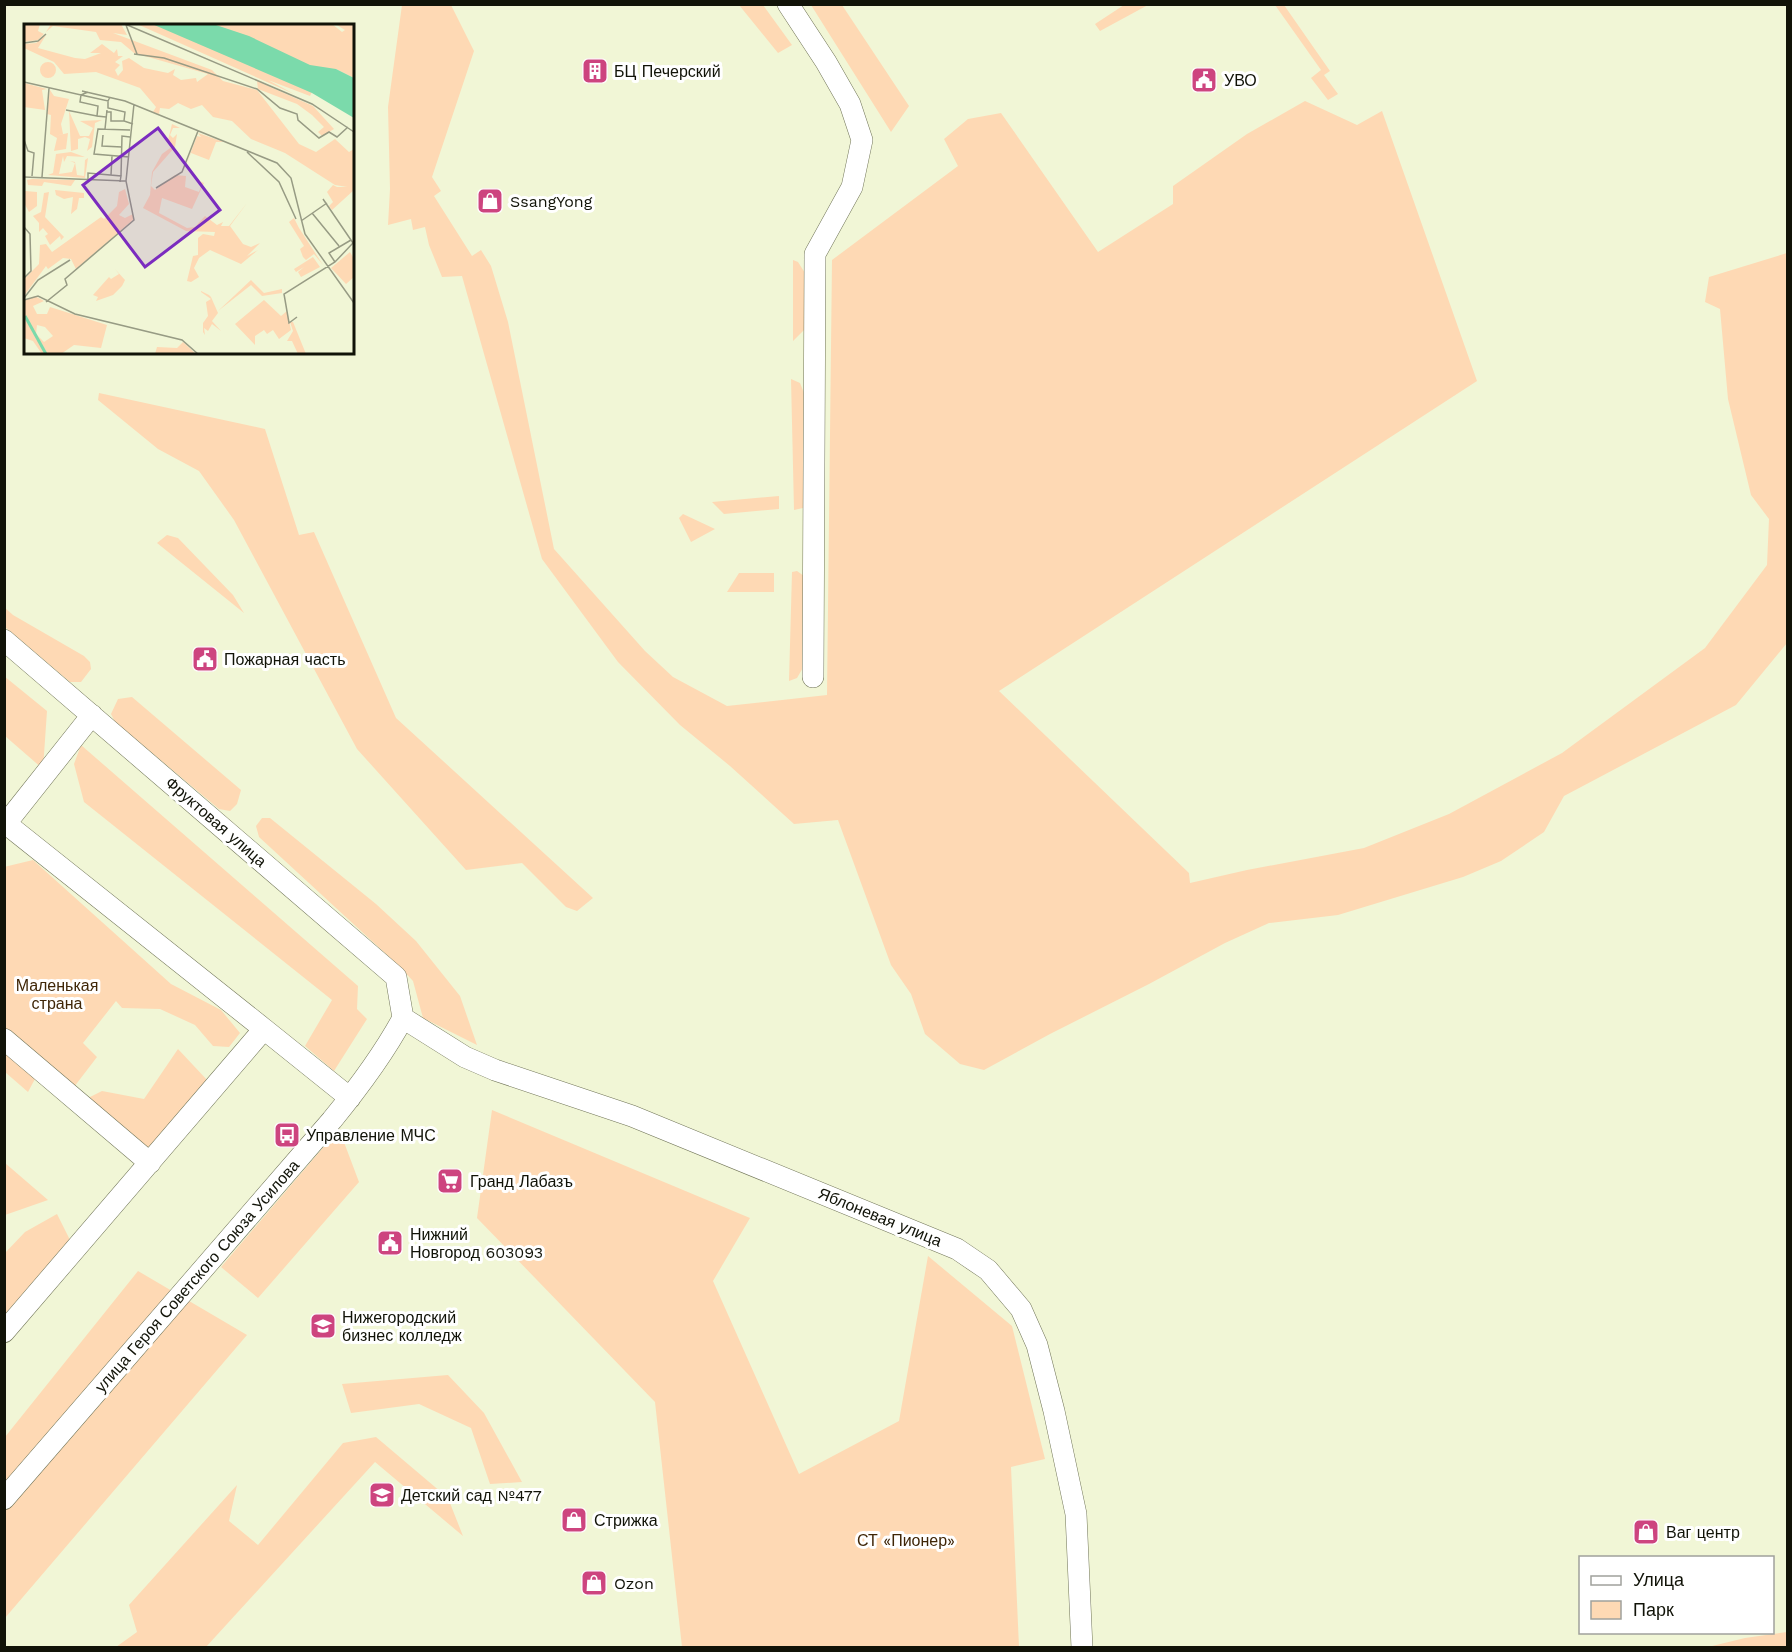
<svg xmlns="http://www.w3.org/2000/svg" width="1792" height="1652" font-family="'Work Sans',sans-serif">
<style>
.green{fill:#fed9b4}
.lines{fill:none;stroke-linecap:round;stroke-linejoin:round}
.minor-casing{stroke:#707457;stroke-width:22}
.minor{stroke:#fff;stroke-width:21}
.labels{text-anchor:middle;dominant-baseline:central;stroke-width:6;stroke-linejoin:round;paint-order:stroke}
.poi-label{font-size:16px;fill:#111308;stroke:#fff;text-anchor:start}
.street-label{font-size:16px;fill:#111308;stroke:#fff}
.park-label{font-size:16px;fill:#3f2607;stroke:#fff}
.inset-river{fill:none;stroke:#7bdaab;stroke-width:3}
.inset-road{fill:none;stroke:#979b84;stroke-width:1.5}
.view{fill:#7b2cbf;fill-opacity:0.15;stroke:#7b2cbf;stroke-width:3}
.inset-edge{fill:none;stroke:#111308;stroke-width:3}
</style>
<rect width="100%" height="100%" fill="#f1f6d6"/>
<path class="green" d="M 402,5 L 451,5 L 474,51 L 432,177 L 441,191 L 434,196 L 472,256 L 481,250 L 491,266 L 508,322 L 554,549 L 645,651 L 673,677 L 727,706 L 827,695 L 832,260 L 958,166 L 944,139 L 968,119 L 1001,113 L 1098,252 L 1173,204 L 1173,186 L 1247,134 L 1305,101 L 1357,125 L 1382,111 L 1477,381 L 999,691 L 1189,873 L 1190,883 L 1247,870 L 1364,848 L 1449,814 L 1562,753 L 1705,648 L 1767,565 L 1769,519 L 1751,495 L 1728,399 L 1720,309 L 1705,302 L 1709,277 L 1787,253 L 1787,643 L 1736,705 L 1564,796 L 1544,832 L 1501,861 L 1463,877 L 1338,915 L 1269,923 L 1225,943 L 1149,984 L 1050,1034 L 984,1070 L 960,1064 L 925,1034 L 911,994 L 891,965 L 838,820 L 794,824 L 730,766 L 680,725 L 618,662 L 542,559 L 462,276 L 442,277 L 429,245 L 425,227 L 413,230 L 411,219 L 388,225 L 390,189 L 388,107 Z
M 739,5 L 763,5 L 792,45 L 778,53 Z
M 811,5 L 842,5 L 909,106 L 891,132 Z
M 1124,5 L 1148,5 L 1100,31 L 1095,24 Z
M 1275,5 L 1284,5 L 1330,71 L 1324,75 L 1338,94 L 1328,100 L 1311,78 L 1321,70 Z
M 793,260 L 798,262 L 805,273 L 805,329 L 793,341 Z
M 791,379 L 800,383 L 804,393 L 807,500 L 803,508 L 794,510 Z
M 99,393 L 265,429 L 299,535 L 314,532 L 396,718 L 593,898 L 577,911 L 566,907 L 522,863 L 466,870 L 357,749 L 234,520 L 199,471 L 158,449 L 98,400 Z
M 779,496 L 779,509 L 724,514 L 712,502 Z
M 683,514 L 715,529 L 691,542 L 679,518 Z
M 167,535 L 178,538 L 233,595 L 244,613 L 157,543 Z
M 797,571 L 804,576 L 804,666 L 797,678 L 789,681 L 792,572 Z
M 739,573 L 774,573 L 774,592 L 727,592 Z
M 4,607 L 13,615 L 84,656 L 90,662 L 91,669 L 81,682 L 70,682 L 5,627 Z
M 4,676 L 47,711 L 43,769 L 5,736 Z
M 132,697 L 241,790 L 237,804 L 230,811 L 219,809 L 115,722 L 111,714 L 118,699 Z
M 81,745 L 358,986 L 357,1009 L 367,1019 L 334,1071 L 305,1046 L 332,1000 L 84,802 L 74,764 Z
M 262,818 L 270,818 L 376,904 L 416,941 L 460,996 L 477,1045 L 423,1018 L 413,981 L 399,966 L 259,837 L 256,826 Z
M 33,860 L 171,984 L 221,1010 L 240,1033 L 229,1047 L 213,1046 L 195,1025 L 160,1009 L 122,1008 L 116,1001 L 83,1043 L 97,1057 L 74,1087 L 5,1029 L 4,867 Z
M 178,1049 L 208,1081 L 148,1154 L 84,1100 L 102,1091 L 144,1099 Z
M 4,1050 L 36,1077 L 28,1092 L 5,1072 Z
M 492,1110 L 750,1218 L 713,1281 L 799,1474 L 899,1421 L 928,1256 L 1012,1326 L 1045,1459 L 1011,1467 L 1019,1647 L 682,1647 L 655,1402 L 477,1218 Z
M 339,1129 L 359,1182 L 258,1298 L 221,1267 Z
M 5,1163 L 48,1200 L 5,1215 Z
M 57,1214 L 71,1242 L 5,1321 L 5,1253 L 25,1232 Z
M 138,1271 L 247,1335 L 5,1618 L 5,1437 Z
M 448,1375 L 484,1413 L 522,1482 L 490,1484 L 471,1428 L 419,1404 L 351,1413 L 342,1384 Z
M 376,1437 L 448,1498 L 463,1536 L 375,1462 L 206,1647 L 116,1647 L 137,1632 L 129,1605 L 237,1485 L 229,1521 L 258,1545 L 343,1443 Z
M 1787,1632 L 1787,1647 L 1708,1647 L 1745,1638 Z"/>
<g class="lines">
<g class="minor-casing">
<path id="minor" d="M 788,4 L 826,62 L 850,104 L 862,140 L 852,187 L 815,254 L 813,677
M 4,640 L 396,977 L 403,1018
M 4,822 L 264,1029
M 4,826 L 92,715
M 403,1018 L 465,1057 L 495,1070 L 632,1116 L 957,1249 L 988,1270 L 1021,1309 L 1037,1345 L 1054,1411 L 1076,1514 L 1082,1648
M 4,1039 L 150,1163
M 4,1332 L 264,1029 L 350,1098
M 4,1499 L 332,1120 C 359,1087 383,1055 403,1018"/>
</g>
<use href="#minor" class="minor"/>
</g>
<defs>
<g id="building-square" transform="scale(1.35)"><rect x="-9" y="-9" width="18" height="18" rx="4" fill="#cd447f" stroke="#fff"/><path d="M-4-6H4V6H1V3H-1V6H-4ZM-2.5-4.3h1.7v1.8h-1.7ZM.8-4.3h1.7v1.8H.8ZM-2.5-1h1.7V.8h-1.7ZM.8-1h1.7V.8H.8Z" fill="#fff"/></g>
<g id="civic-square" transform="scale(1.35)"><rect x="-9" y="-9" width="18" height="18" rx="4" fill="#cd447f" stroke="#fff"/><path d="M-.6-6.5H3V-4.5H.6V-3L4-1V1h2V6H-6V1h2V-1L-.6-3ZM-1.2 2.5V6h2.4V2.5Z" fill="#fff"/></g>
<g id="shop-square" transform="scale(1.35)"><rect x="-9" y="-9" width="18" height="18" rx="4" fill="#cd447f" stroke="#fff"/><path d="M-5-2.5h2.3a2.7 3.5 0 0 1 5.4 0H5L5.5 6h-11ZM-1.5-2.5h3a1.5 2.3 0 0 0-3 0Z" fill="#fff"/></g>
<g id="bus-square" transform="scale(1.35)"><rect x="-9" y="-9" width="18" height="18" rx="4" fill="#cd447f" stroke="#fff"/><path d="M-5-6H5V4H4V6H2V4H-2V6H-4V4H-5ZM-3.5-4V0h7V-4ZM-3.5 1.2v1.5H-2V1.2ZM2 1.2v1.5H3.5V1.2Z" fill="#fff"/></g>
<g id="supermarket-square" transform="scale(1.35)"><rect x="-9" y="-9" width="18" height="18" rx="4" fill="#cd447f" stroke="#fff"/><path d="M-6-5.5h2.5l.6 2H6L4.5 2H-2.5L-4.4-4H-6ZM-1.5 3.2a1.3 1.3 0 1 0 .1 0ZM3 3.2a1.3 1.3 0 1 0 .1 0Z" fill="#fff"/></g>
<g id="university-square" transform="scale(1.35)"><rect x="-9" y="-9" width="18" height="18" rx="4" fill="#cd447f" stroke="#fff"/><path d="M0-5L7-2L0 1L-7-2ZM-4 1L0 2.5L4 1V4Q0 6-4 4Z" fill="#fff"/></g>
<g id="school-square" transform="scale(1.35)"><rect x="-9" y="-9" width="18" height="18" rx="4" fill="#cd447f" stroke="#fff"/><path d="M0-5L7-2L0 1L-7-2ZM-4 1L0 2.5L4 1V4Q0 6-4 4Z" fill="#fff"/></g>
</defs>
<g fill-rule="evenodd">
<use href="#building-square" x="595" y="71"/>
<use href="#civic-square" x="1204" y="80"/>
<use href="#shop-square" x="490" y="201"/>
<use href="#civic-square" x="205" y="659"/>
<use href="#bus-square" x="287" y="1135"/>
<use href="#supermarket-square" x="450" y="1181"/>
<use href="#civic-square" x="390" y="1243"/>
<use href="#university-square" x="323" y="1326"/>
<use href="#school-square" x="382" y="1495"/>
<use href="#shop-square" x="574" y="1520"/>
<use href="#shop-square" x="1646" y="1532"/>
<use href="#shop-square" x="594" y="1583"/>
</g>
<g class="labels">
<g class="poi-label">
<text x="614" y="71">БЦ Печерский</text>
<text x="1224" y="80">УВО</text>
<text x="510" y="201">SsangYong</text>
<text x="224" y="659">Пожарная часть</text>
<text x="306" y="1135">Управление МЧС</text>
<text x="470" y="1181">Гранд Лабазъ</text>
<text x="410" y="1234">Нижний<tspan x="410" dy="18">Новгород 603093</tspan></text>
<text x="342" y="1317">Нижегородский<tspan x="342" dy="18">бизнес колледж</tspan></text>
<text x="401" y="1495">Детский сад №477</text>
<text x="594" y="1520">Стрижка</text>
<text x="1666" y="1532">Ваг центр</text>
<text x="614" y="1583">Ozon</text>
</g>
<g class="street-label">
<text transform="translate(216 822) rotate(41)">Фруктовая улица</text>
<text transform="translate(880 1217) rotate(22)">Яблоневая улица</text>
<text transform="translate(197 1276) rotate(-49)">улица Героя Советского Союза Усилова</text>
</g>
<g class="park-label">
<text x="57" y="985">Маленькая<tspan x="57" dy="18">страна</tspan></text>
<text x="906" y="1540">СТ «Пионер»</text>
</g>
</g>
<g transform="translate(24 24)">
<rect width="330" height="330" fill="#f1f6d6"/>
<path d="M 0,0 L 16,0 L 14,7 L 20,10 L 14,16 L 0,18 ZM 27,0 L 97,0 L 103,11 L 89,9 L 188,46 L 199,57 L 233,66 L 275,120 L 292,128 L 311,115 L 325,128 L 330,125 L 330,166 L 308,186 L 305,182 L 309,178 L 303,168 L 309,161 L 313,163 L 323,163 L 311,161 L 261,129 L 227,115 L 208,97 L 189,93 L 178,81 L 167,85 L 154,79 L 145,85 L 136,84 L 135,90 L 129,88 L 132,83 L 116,64 L 72,48 L 40,50 L 30,38 L 0,24 L 0,20 L 12,19 L 22,11 L 14,24 L 51,34 L 61,35 L 77,29 L 66,29 L 78,20 L 90,29 L 93,25 L 94,32 L 99,32 L 91,38 L 96,41 L 91,46 L 94,52 L 99,46 L 98,37 L 105,34 L 120,44 L 144,49 L 151,45 L 149,51 L 157,56 L 172,54 L 173,58 L 184,50 L 110,29 L 97,18 L 76,16 L 72,8 L 29,2 L 22,8 ZM 113,0 L 308,0 L 318,8 L 321,6 L 311,0 L 330,0 L 330,54 L 312,45 L 299,46 L 286,72 L 244,56 L 270,70 ZM16 46a8 8 0 1 1 16 0a8 8 0 1 1-16 0ZM 233,57 L 289,82 L 310,105 L 298,112 L 294,108 L 300,103 L 288,91 L 273,80 L 234,65 ZM 0,59 L 23,65 L 18,66 L 21,86 L 0,83 ZM 26,66 L 30,72 L 45,75 L 37,100 L 39,110 L 31,112 L 44,109 L 42,125 L 30,127 L 33,114 L 26,110 L 27,91 L 23,90 ZM 45,87 L 56,112 L 65,112 L 69,104 L 56,97 L 78,96 L 71,99 L 68,123 L 63,127 L 66,115 L 61,113 L 54,115 L 54,125 L 47,127 ZM 148,100 L 156,104 L 149,104 L 146,111 L 149,114 L 153,110 L 151,123 L 129,148 L 127,162 L 131,166 L 151,151 L 162,152 L 161,163 L 175,168 L 178,160 L 171,155 L 180,159 L 168,185 L 138,174 L 135,189 L 163,204 L 171,203 L 181,192 L 193,201 L 199,198 L 197,202 L 205,202 L 223,179 L 206,202 L 219,220 L 227,223 L 236,219 L 223,232 L 234,226 L 217,240 L 186,226 L 175,234 L 170,244 L 175,253 L 167,258 L 163,257 L 169,232 L 174,231 L 174,214 L 179,210 L 190,212 L 191,208 L 162,207 L 119,184 L 126,171 L 128,148 L 138,130 L 149,122 L 144,116 ZM 174,109 L 200,118 L 192,118 L 185,136 L 167,129 L 159,149 L 173,112 L 177,113 ZM 47,128 L 61,133 L 43,132 L 40,138 L 39,132 L 35,150 L 48,148 L 51,139 L 46,137 L 51,138 L 53,151 L 60,152 L 61,136 L 64,134 L 61,154 L 24,151 L 29,149 L 32,130 ZM 3,156 L 8,155 L 51,156 L 47,162 L 20,158 L 18,162 L 4,161 ZM 101,165 L 105,180 L 95,191 L 101,194 L 109,190 L 109,196 L 52,245 L 47,235 L 39,234 L 24,245 L 22,242 L 0,272 L 0,255 L 15,240 L 16,221 L 22,220 L 28,228 L 77,193 L 80,195 L 93,182 L 95,168 ZM 31,166 L 60,169 L 60,174 L 55,174 L 53,185 L 47,190 L 49,173 L 40,175 L 32,171 ZM 1,167 L 13,168 L 13,182 L 5,188 L 0,179 ZM 25,168 L 21,193 L 40,213 L 37,216 L 36,212 L 26,221 L 21,212 L 24,210 L 19,204 L 15,208 L 15,199 L 9,192 L 17,188 L 20,169 ZM 270,194 L 275,204 L 299,241 L 290,230 L 282,236 L 279,233 L 276,225 L 280,222 L 265,198 ZM 326,228 L 330,235 L 330,253 L 322,260 L 307,244 ZM 289,233 L 296,243 L 277,253 L 274,248 L 280,243 L 272,248 L 270,245 ZM 91,245 L 101,256 L 98,262 L 89,271 L 72,277 L 74,273 L 69,271 L 85,253 L 87,255 L 95,250 ZM 227,256 L 240,269 L 258,265 L 258,269 L 238,272 L 227,261 L 194,287 ZM 177,268 L 177,267 L 185,271 L 187,273 L 194,289 L 188,297 L 197,307 L 188,300 L 184,307 L 180,304 L 181,311 L 179,308 L 179,299 L 184,292 L 182,278 L 187,275 ZM 11,272 L 20,277 L 9,282 L 13,290 L 23,290 L 26,283 L 83,301 L 77,324 L 50,321 L 37,330 L 18,330 L 9,317 L 0,314 L 0,277 ZM 13,301 L 21,303 L 29,312 L 20,318 L 12,310 ZM 240,276 L 257,292 L 263,287 L 267,306 L 255,315 L 249,306 L 243,310 L 240,306 L 231,312 L 231,321 L 211,300 ZM 266,298 L 269,298 L 282,330 L 274,330 L 268,317 L 263,317 L 269,307 ZM 159,318 L 172,330 L 131,330 L 133,323 L 153,324 Z" fill="#fed9b4" fill-rule="evenodd"/>
<path d="M 128,0 L 189,0 L 225,12 L 286,41 L 312,45 L 330,54 L 330,94 L 288,69 Z" fill="#7bdaab"/>
<path class="inset-river" d="M 1,292 L 22,330"/>
<path class="inset-road" d="M 101,0 L 288,80 L 330,108M 102,1 L 113,30M 0,19 L 14,17 L 22,10M 110,30 L 140,34 L 233,65 L 256,84 L 273,90 L 274,96 L 295,114 L 305,108 L 313,113 L 324,103M 0,58 L 57,71 L 64,68M 58,67 L 101,77 L 253,139 L 267,154 L 281,210M 84,77 L 84,84 L 101,88 L 100,97 L 109,100M 42,86 L 73,92M 82,88 L 87,88 L 87,97 L 100,97M 82,93 L 73,92 L 74,82 L 56,78 L 57,71 L 84,77 L 86,73M 81,105 L 83,86M 79,111 L 78,122 L 98,123M 0,116 L 4,127 L 10,129 L 8,152M 223,128 L 255,158 L 272,195M 105,133 L 70,130 L 74,105 L 106,106M 87,151 L 88,132M 97,152 L 98,112 L 106,113M 0,153 L 102,157M 18,153 L 25,64M 64,156 L 64,149 L 97,152 L 96,158M 132,164 L 158,148 L 174,107M 288,189 L 315,222M 277,197 L 303,179M 0,203 L 6,210 L 7,247 L 0,254M 281,210 L 330,279M 311,238 L 305,229 L 327,216M 0,274 L 14,256 L 46,236M 0,276 L 14,272 L 51,290 L 158,316 L 174,330M 22,278 L 43,261 L 41,255 L 110,196 L 102,157 L 110,80M 273,293 L 265,299 L 260,270 L 311,238 L 329,219 L 299,175"/>
<path class="view" d="M 134,104 L 196,186 L 121,243 L 59,161 Z"/>
<rect width="330" height="330" class="inset-edge"/>
</g>
<rect width="1792" height="1652" fill="none" stroke="#111308" stroke-width="12"/>
<rect x="1579" y="1556" width="195" height="78" fill="#ffffff" stroke="#a0a19c" stroke-width="1.5"/>
<rect x="1591" y="1576" width="30" height="9" fill="#ffffff" stroke="#a0a19c" stroke-width="1.5"/>
<text x="1633" y="1586" font-size="18" fill="#111308">Улица</text>
<rect x="1591" y="1601" width="30" height="18" fill="#fed9b4" stroke="#a0a19c" stroke-width="1.5"/>
<text x="1633" y="1616" font-size="18" fill="#111308">Парк</text>
</svg>
